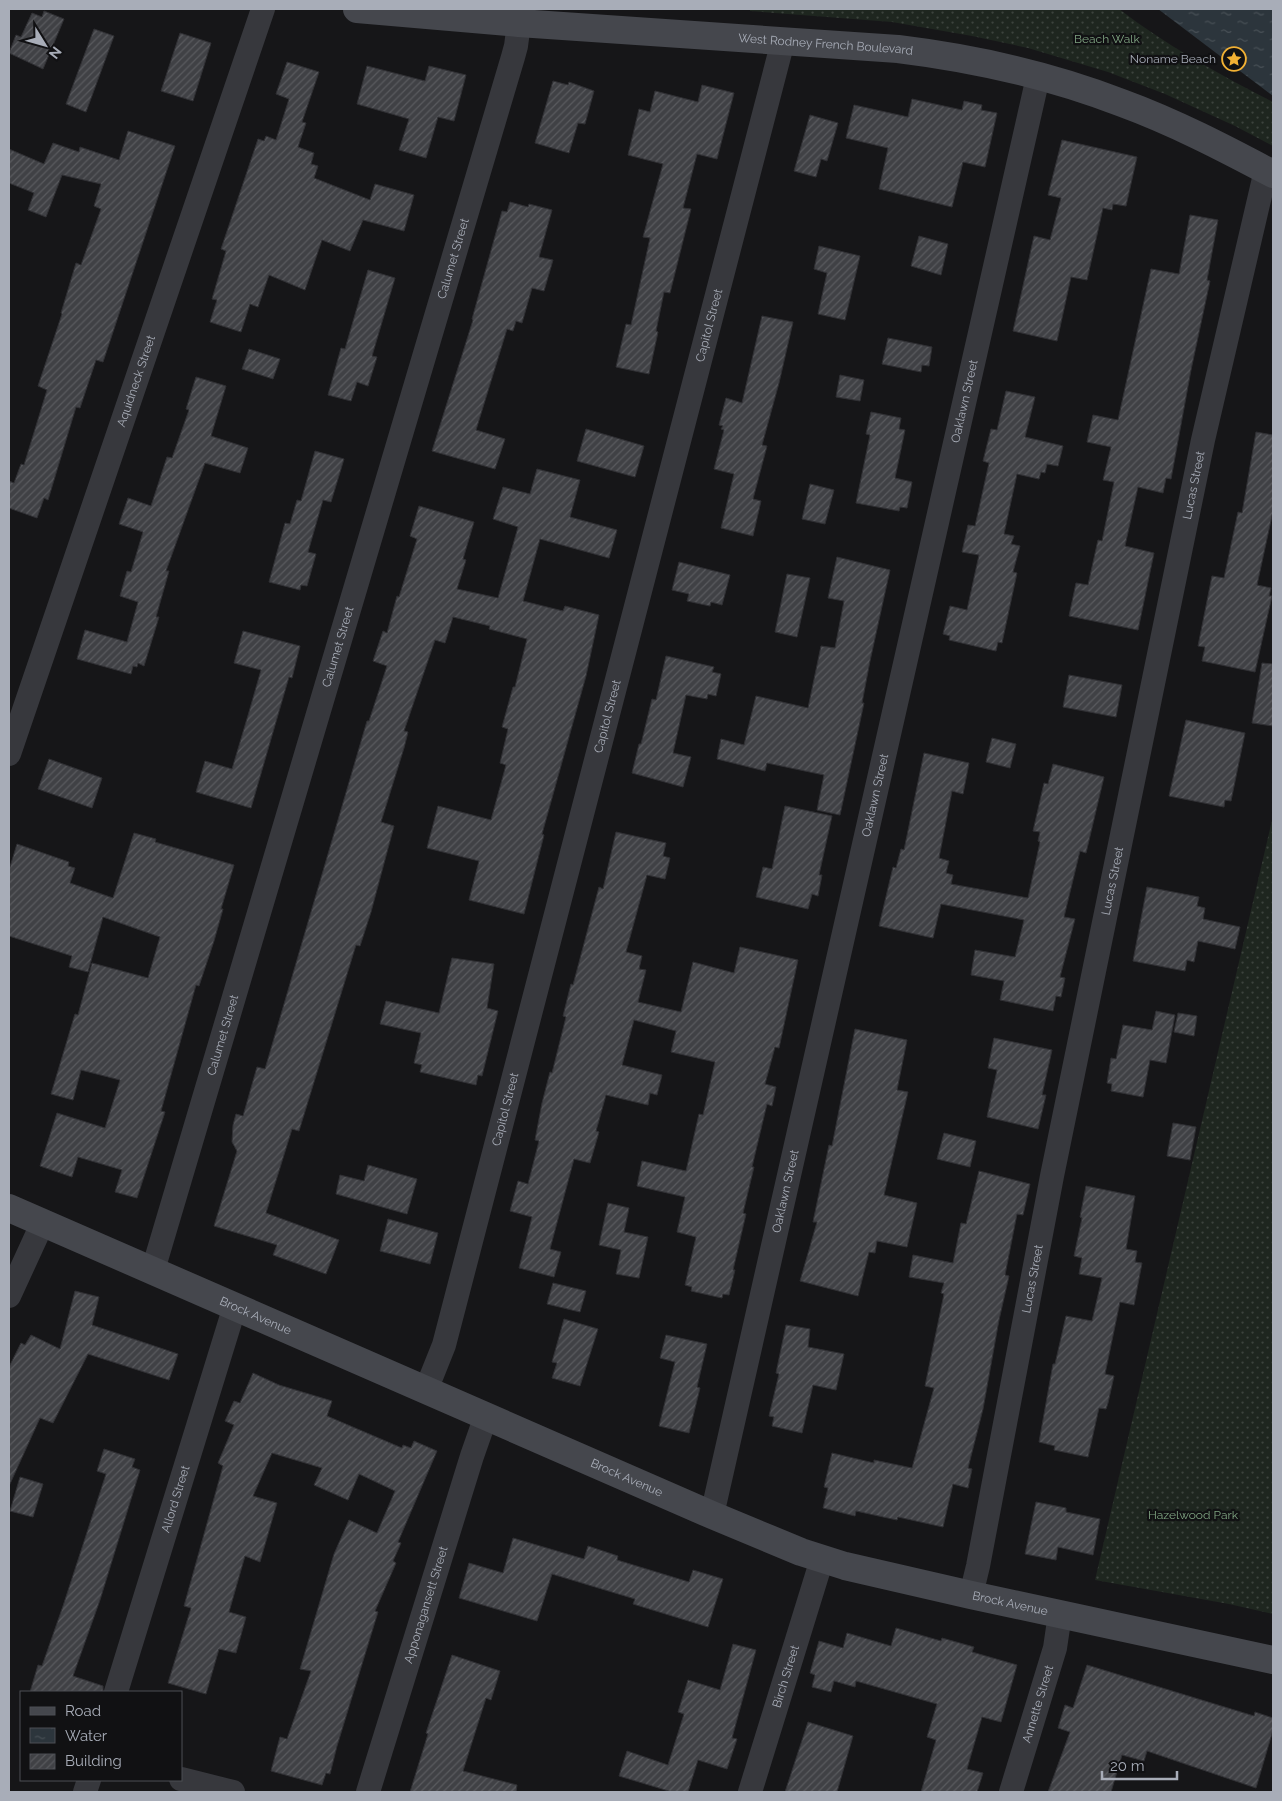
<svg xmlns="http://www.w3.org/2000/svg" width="1282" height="1801" font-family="Raleway,sans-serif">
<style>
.grass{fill:url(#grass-dots)}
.water{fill:url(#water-ripples)}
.building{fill:url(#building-hatch);stroke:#303034}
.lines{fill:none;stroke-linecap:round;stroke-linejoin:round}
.minor{stroke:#37383d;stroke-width:24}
.secondary{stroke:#45474d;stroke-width:28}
.labels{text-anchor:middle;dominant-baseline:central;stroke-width:4.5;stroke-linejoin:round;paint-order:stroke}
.park-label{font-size:12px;fill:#7fa381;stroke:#111113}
.street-label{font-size:12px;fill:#a8adb8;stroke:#111113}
.poi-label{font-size:12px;fill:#a8adb8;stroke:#111113;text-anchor:end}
</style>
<defs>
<pattern id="grass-dots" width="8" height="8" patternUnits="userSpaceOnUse" patternTransform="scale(1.25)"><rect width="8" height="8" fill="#1e261f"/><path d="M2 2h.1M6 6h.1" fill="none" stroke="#3c433d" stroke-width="1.8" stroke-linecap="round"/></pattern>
<pattern id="water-ripples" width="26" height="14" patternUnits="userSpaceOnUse" patternTransform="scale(1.25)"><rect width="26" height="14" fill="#2c353c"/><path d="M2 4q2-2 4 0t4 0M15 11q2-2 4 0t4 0" fill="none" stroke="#485056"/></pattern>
<pattern id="building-hatch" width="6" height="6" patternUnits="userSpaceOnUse" patternTransform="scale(1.25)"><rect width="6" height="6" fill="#404145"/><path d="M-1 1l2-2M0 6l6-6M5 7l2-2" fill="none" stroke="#595a5e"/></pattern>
</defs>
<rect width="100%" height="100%" fill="#161618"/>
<path class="grass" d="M 750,9 L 1119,9 C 1166,45 1220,75 1273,102 L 1273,146 L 1235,126 L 1165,94 L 1108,72 L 1028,48 L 972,36 L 892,22 L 750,11 Z
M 1273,816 L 1273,1614 L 1229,1604 L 1095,1580 Z"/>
<path class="water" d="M 1158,9 L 1273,9 L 1273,96 Z"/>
<path class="building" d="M 44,11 L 64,19 L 43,69 L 9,53 L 16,35 L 21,37 L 32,13 L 42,17 Z
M 94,29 L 114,36 L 86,112 L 66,104 Z
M 180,33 L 211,43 L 193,101 L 161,91 Z
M 287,62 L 319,72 L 302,122 L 306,123 L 298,147 L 314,153 L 311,164 L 318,166 L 314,178 L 370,200 L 375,184 L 414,195 L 404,231 L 363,220 L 350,251 L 322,240 L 305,290 L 269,275 L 258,307 L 250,304 L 241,332 L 210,322 L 217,300 L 212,299 L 226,251 L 221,249 L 258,139 L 264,141 L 266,136 L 276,140 L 289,99 L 276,94 Z
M 367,66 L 425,81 L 429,66 L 466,75 L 454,121 L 438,117 L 426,158 L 399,150 L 409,119 L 357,104 Z
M 553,81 L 568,85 L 569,82 L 594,91 L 585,124 L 578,123 L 569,153 L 535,143 Z
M 702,85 L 734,93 L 717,159 L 697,154 L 683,208 L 691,209 L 670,293 L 664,292 L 656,331 L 658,332 L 649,374 L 616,367 L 626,324 L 631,325 L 650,238 L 643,237 L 663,164 L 628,155 L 639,109 L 650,112 L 655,91 L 698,102 Z
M 912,99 L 962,110 L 964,101 L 982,105 L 981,110 L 997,113 L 985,167 L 963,162 L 952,207 L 879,189 L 888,148 L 846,138 L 854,105 L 908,117 Z
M 810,115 L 838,123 L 827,161 L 821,159 L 816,177 L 794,171 Z
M 128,131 L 175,146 L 103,362 L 96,360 L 80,408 L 76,407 L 48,500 L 44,498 L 37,518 L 9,508 L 9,481 L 14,483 L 21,464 L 24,465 L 47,390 L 38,386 L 62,314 L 61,313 L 76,263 L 81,265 L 101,209 L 94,206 L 101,184 L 62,175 L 46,217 L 28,210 L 34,193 L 9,183 L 9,149 L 44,164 L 53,143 L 79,152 L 80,147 L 119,160 Z
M 1062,140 L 1137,157 L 1126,206 L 1113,204 L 1112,210 L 1103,208 L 1087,280 L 1071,277 L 1057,341 L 1013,331 L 1034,236 L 1050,240 L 1061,198 L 1048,195 Z
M 510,202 L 528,207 L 529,204 L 552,210 L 539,257 L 553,260 L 544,291 L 532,288 L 522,323 L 516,321 L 513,331 L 507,329 L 476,430 L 505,439 L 495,469 L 432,451 L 473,320 L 472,319 L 502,211 L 507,212 Z
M 1190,215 L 1218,220 L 1207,280 L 1210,281 L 1191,370 L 1171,479 L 1166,478 L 1163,493 L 1138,487 L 1125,546 L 1154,553 L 1138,630 L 1069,616 L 1076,583 L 1088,585 L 1098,540 L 1102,541 L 1114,482 L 1103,480 L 1111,447 L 1087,442 L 1093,415 L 1118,420 L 1151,269 L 1179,274 Z
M 919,236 L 948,244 L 941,275 L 911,266 Z
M 819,246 L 860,256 L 845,320 L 818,314 L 827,273 L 814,269 Z
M 368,270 L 395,278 L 372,356 L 377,357 L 368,386 L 357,382 L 351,401 L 328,395 L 341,348 L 345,349 Z
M 762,316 L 793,322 L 779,383 L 762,445 L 767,446 L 753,499 L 761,501 L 753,536 L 721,528 L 734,474 L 714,469 L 724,430 L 721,429 L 723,426 L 719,425 L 726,398 L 742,403 Z
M 888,338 L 932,347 L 929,366 L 922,365 L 921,372 L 882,364 Z
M 249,349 L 280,359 L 273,379 L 242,369 Z
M 840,375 L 864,380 L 860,401 L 836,397 Z
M 196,377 L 226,386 L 211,436 L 248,448 L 240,473 L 205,463 L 166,571 L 169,571 L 156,617 L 159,617 L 144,666 L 138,663 L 137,667 L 133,666 L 131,674 L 77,659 L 85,630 L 127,642 L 138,602 L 120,596 L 127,571 L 131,572 L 143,532 L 119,524 L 128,498 L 151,506 L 167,457 L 172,458 L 189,410 L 186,409 Z
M 1006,391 L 1035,397 L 1025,437 L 1063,446 L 1058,466 L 1047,464 L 1045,473 L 1041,472 L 1039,479 L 1017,474 L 1004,534 L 1014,536 L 1011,544 L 1020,546 L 1013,572 L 1017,573 L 1002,643 L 998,642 L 996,651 L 949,640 L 950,636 L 943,634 L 950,606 L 967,610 L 979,555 L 962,552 L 968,525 L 975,526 L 989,463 L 983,461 L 991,429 L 997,430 Z
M 871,412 L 901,418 L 899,429 L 905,430 L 895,478 L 912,482 L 907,508 L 900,507 L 899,511 L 856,503 L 870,435 L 866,434 Z
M 586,429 L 644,446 L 635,477 L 577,461 Z
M 1256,432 L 1273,435 L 1273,511 L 1257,585 L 1271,588 L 1269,596 L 1272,596 L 1255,672 L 1202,661 L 1205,647 L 1198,646 L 1212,576 L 1224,578 L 1238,512 L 1242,513 Z
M 315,451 L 344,459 L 331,502 L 323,500 L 308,552 L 316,554 L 307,586 L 301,585 L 300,590 L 269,582 L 285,523 L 290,524 L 297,500 L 301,501 Z
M 537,469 L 580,480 L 570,517 L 617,530 L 609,558 L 540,539 L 523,601 L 563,611 L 565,606 L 599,615 L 586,676 L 542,834 L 544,835 L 524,914 L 469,900 L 479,861 L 427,848 L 438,806 L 491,820 L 506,765 L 500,763 L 508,729 L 502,727 L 513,687 L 515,687 L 527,639 L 489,629 L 490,626 L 453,617 L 445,643 L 435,640 L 404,731 L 408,732 L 404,748 L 381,822 L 394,826 L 371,912 L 360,946 L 356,945 L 299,1131 L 292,1129 L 266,1213 L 339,1240 L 326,1274 L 273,1255 L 277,1245 L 214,1226 L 237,1151 L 232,1142 L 233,1125 L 236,1114 L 243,1116 L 257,1067 L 265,1069 L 367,721 L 369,721 L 387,666 L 373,661 L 383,631 L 387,633 L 397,596 L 399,597 L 417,539 L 410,536 L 419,506 L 474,522 L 463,559 L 466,560 L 457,589 L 498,598 L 518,527 L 493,519 L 503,487 L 530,494 Z
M 810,484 L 834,490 L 825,524 L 802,519 Z
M 837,557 L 890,570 L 870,661 L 862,703 L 864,703 L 840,815 L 817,810 L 824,775 L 767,763 L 765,771 L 717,759 L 721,739 L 744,745 L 756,696 L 808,708 L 821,646 L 835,648 L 844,601 L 828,598 Z
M 679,562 L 730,575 L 722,605 L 711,602 L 710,606 L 687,601 L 689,594 L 672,590 Z
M 787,574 L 810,578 L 797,637 L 775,632 Z
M 243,631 L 300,646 L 292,678 L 289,677 L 251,808 L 196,792 L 205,761 L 232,769 L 249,712 L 261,670 L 234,663 Z
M 666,656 L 714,667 L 712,672 L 721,674 L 716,696 L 708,694 L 707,699 L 686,695 L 673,753 L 691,757 L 683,787 L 632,773 L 639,744 L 641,744 L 652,699 L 656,700 Z
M 1262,663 L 1273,664 L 1273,726 L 1252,723 Z
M 1069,675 L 1122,685 L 1116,717 L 1063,707 Z
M 1186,720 L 1245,733 L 1231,801 L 1225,800 L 1224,807 L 1169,796 Z
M 992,738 L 1016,744 L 1010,768 L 986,762 Z
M 924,753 L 969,763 L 963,794 L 952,791 L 939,858 L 949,861 L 946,873 L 953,875 L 951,884 L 1028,898 L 1040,842 L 1038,841 L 1040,832 L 1033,831 L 1044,783 L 1048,784 L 1053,764 L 1104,777 L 1086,853 L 1080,851 L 1064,917 L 1075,919 L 1060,977 L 1065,978 L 1061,997 L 1056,996 L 1053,1011 L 1000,1000 L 1004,981 L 971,975 L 975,950 L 1015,957 L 1024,920 L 941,904 L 933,938 L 879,926 L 893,867 L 896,868 L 901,849 L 904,850 Z
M 49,759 L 102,778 L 92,808 L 38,789 Z
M 785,806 L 832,816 L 819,875 L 822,875 L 818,896 L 812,894 L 808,909 L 756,897 L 763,867 L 772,869 Z
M 616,832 L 666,843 L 663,856 L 670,858 L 665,879 L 647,875 L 626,952 L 642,956 L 639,969 L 646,970 L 638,1002 L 681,1012 L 693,962 L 734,973 L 740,947 L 798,960 L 779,1048 L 775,1047 L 765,1084 L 776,1087 L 772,1106 L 767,1104 L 752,1167 L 754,1167 L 743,1213 L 746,1214 L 733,1270 L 735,1270 L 729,1295 L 723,1294 L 722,1298 L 691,1291 L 692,1287 L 685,1285 L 696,1237 L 677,1232 L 685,1197 L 637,1186 L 642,1161 L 686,1171 L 699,1114 L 703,1115 L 715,1062 L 671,1052 L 676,1031 L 634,1020 L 622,1065 L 662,1075 L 657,1095 L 650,1093 L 648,1105 L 606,1095 L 596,1131 L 599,1132 L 590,1163 L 574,1159 L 550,1249 L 561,1252 L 554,1277 L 519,1268 L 532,1217 L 510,1211 L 518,1181 L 528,1184 L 539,1141 L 535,1140 L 542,1103 L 550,1072 L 552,1073 L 566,1017 L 563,1016 L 571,984 L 573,985 L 599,887 L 603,889 Z
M 134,833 L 156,839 L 155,842 L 234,865 L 221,909 L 223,909 L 214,941 L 199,986 L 196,985 L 161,1111 L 165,1112 L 137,1198 L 115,1192 L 122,1170 L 78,1157 L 72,1177 L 40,1166 L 57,1113 L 105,1128 L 120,1080 L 81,1070 L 73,1100 L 51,1094 L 75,1014 L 78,1015 L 92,963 L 148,978 L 160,937 L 103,917 L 88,972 L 69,967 L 72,956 L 9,936 L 9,870 L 17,844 L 69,862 L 68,866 L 75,868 L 70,883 L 113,898 Z
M 1147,887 L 1199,897 L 1197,906 L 1205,908 L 1203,919 L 1240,927 L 1235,949 L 1198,941 L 1194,962 L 1187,960 L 1185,971 L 1133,961 Z
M 452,958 L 494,964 L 487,1008 L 498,1011 L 482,1076 L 478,1075 L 476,1085 L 420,1072 L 422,1065 L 414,1063 L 421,1033 L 380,1024 L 386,1001 L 439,1013 Z
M 1156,1011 L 1175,1015 L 1166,1063 L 1150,1060 L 1143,1097 L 1111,1091 L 1112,1084 L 1107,1083 L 1111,1058 L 1116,1059 L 1123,1025 L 1152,1030 Z
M 1178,1013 L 1197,1016 L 1194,1036 L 1174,1032 Z
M 855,1029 L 907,1040 L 897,1090 L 908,1092 L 884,1195 L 917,1203 L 907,1247 L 877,1241 L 875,1253 L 869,1252 L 858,1296 L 800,1281 L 817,1222 L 813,1222 L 829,1145 L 832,1146 Z
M 994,1038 L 1052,1050 L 1042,1095 L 1046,1095 L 1038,1129 L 987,1117 L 997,1070 L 988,1068 Z
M 1173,1123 L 1196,1127 L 1190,1160 L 1167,1156 Z
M 944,1133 L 976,1141 L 970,1167 L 937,1159 Z
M 368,1165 L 417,1179 L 407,1214 L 336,1194 L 340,1175 L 364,1181 Z
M 979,1171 L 1030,1184 L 1023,1215 L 1017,1214 L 1005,1275 L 1009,1276 L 999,1320 L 983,1409 L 968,1468 L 972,1469 L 968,1488 L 953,1484 L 943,1527 L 898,1517 L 897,1520 L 856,1511 L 855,1516 L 823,1508 L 828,1488 L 824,1487 L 832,1453 L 874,1463 L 874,1460 L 912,1468 L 934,1388 L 925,1386 L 944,1294 L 941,1293 L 944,1283 L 909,1277 L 913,1255 L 953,1263 L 961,1223 L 966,1224 Z
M 1086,1186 L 1135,1196 L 1126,1249 L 1137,1251 L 1135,1262 L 1142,1263 L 1134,1305 L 1120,1302 L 1105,1374 L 1114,1376 L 1108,1403 L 1106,1409 L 1099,1408 L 1088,1457 L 1054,1450 L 1055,1446 L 1039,1442 L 1053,1364 L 1055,1364 L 1066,1316 L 1092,1321 L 1102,1278 L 1079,1274 L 1082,1258 L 1074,1256 L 1082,1218 L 1080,1217 Z
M 608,1203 L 629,1208 L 624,1232 L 648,1237 L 639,1278 L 616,1274 L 621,1250 L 599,1245 Z
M 388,1219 L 438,1233 L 430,1264 L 380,1251 Z
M 553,1283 L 586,1291 L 580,1312 L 547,1304 Z
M 75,1291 L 99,1297 L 92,1325 L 178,1354 L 169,1380 L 88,1354 L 53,1423 L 40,1418 L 9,1486 L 9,1367 L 21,1343 L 25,1345 L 31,1335 L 60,1349 Z
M 564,1319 L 598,1329 L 580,1386 L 552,1378 L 557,1363 L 552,1362 Z
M 786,1325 L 810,1329 L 808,1347 L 844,1354 L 836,1390 L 813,1385 L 802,1433 L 772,1426 L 774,1417 L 769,1416 L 779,1374 L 776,1373 Z
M 666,1335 L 707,1344 L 697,1387 L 700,1388 L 689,1433 L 659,1426 L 675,1362 L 660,1358 Z
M 253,1373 L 279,1385 L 332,1401 L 327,1416 L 402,1448 L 403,1445 L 411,1448 L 414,1441 L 437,1451 L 398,1542 L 401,1543 L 393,1561 L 396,1563 L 375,1611 L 378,1612 L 337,1746 L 330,1774 L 326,1773 L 322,1785 L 271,1771 L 280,1737 L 287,1739 L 311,1671 L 300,1669 L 334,1554 L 349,1520 L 377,1533 L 395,1491 L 359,1474 L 348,1500 L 314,1485 L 322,1468 L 272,1453 L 253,1496 L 277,1503 L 260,1562 L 245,1556 L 229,1612 L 246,1617 L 236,1653 L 219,1649 L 206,1694 L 168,1683 L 191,1608 L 184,1606 L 223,1466 L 218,1463 L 234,1425 L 225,1421 L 234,1401 L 240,1403 Z
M 104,1449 L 135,1459 L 132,1467 L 140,1470 L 100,1600 L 73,1676 L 103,1686 L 103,1692 L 30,1692 L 38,1665 L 42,1666 L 63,1606 L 106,1474 L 97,1471 Z
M 20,1477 L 43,1484 L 33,1517 L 10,1511 Z
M 1036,1502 L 1066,1508 L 1066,1512 L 1100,1519 L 1093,1555 L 1058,1547 L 1056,1560 L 1025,1554 Z
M 513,1538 L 584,1559 L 588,1546 L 618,1556 L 617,1560 L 689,1582 L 693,1570 L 723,1579 L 708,1627 L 633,1604 L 635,1599 L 552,1574 L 537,1621 L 459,1598 L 469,1563 L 503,1573 Z
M 896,1628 L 941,1641 L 942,1638 L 974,1647 L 972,1652 L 1017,1665 L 1001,1722 L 982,1717 L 967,1769 L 983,1773 L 977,1792 L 921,1792 L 936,1740 L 927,1737 L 937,1704 L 856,1681 L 855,1687 L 834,1681 L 831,1692 L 812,1687 L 815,1675 L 810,1673 L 819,1641 L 843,1648 L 847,1633 L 891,1646 Z
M 733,1644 L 756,1650 L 732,1738 L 737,1739 L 727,1769 L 698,1760 L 688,1792 L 672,1792 L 619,1776 L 627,1751 L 668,1765 L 684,1714 L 678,1712 L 688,1680 L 720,1690 Z
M 452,1655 L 500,1671 L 491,1700 L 486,1698 L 463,1771 L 517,1785 L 516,1792 L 410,1792 L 428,1734 L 426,1733 Z
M 1087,1665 L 1254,1716 L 1255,1712 L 1273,1718 L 1273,1730 L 1256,1788 L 1147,1751 L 1144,1761 L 1122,1755 L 1111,1792 L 1048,1792 L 1070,1732 L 1058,1728 L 1065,1705 L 1073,1708 Z
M 808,1722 L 853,1736 L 837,1792 L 785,1792 Z"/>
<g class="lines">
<g class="minor">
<path id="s1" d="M 9,754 L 263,9"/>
<path id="s2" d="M 153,1270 L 513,57 L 516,46 L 519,23"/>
<path d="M 9,1296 L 43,1222"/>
<path id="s3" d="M 426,1390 L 444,1345 L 783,41"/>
<path id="s4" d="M 712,1515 L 1038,77"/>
<path id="s5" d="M 971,1595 L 978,1566 L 1052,1176 L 1203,440 L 1266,170"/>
<path id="s6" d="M 116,1692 L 235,1306"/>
<path d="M 181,1779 L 233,1792"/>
<path d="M 85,1792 L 89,1780"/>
<path id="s7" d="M 368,1792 L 472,1456 L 486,1416"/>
<path id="s8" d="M 750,1792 L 822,1559"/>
<path id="s9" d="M 1011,1792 L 1055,1648 L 1060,1614"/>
</g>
<g class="secondary">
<path id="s10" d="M 357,9 L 519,23 L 898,49 C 972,58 1052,76 1122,103 C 1174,122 1224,148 1273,174"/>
<path id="s11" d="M 9,1208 L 712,1515 L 801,1552 L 845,1566 L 971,1595 L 1273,1660"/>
</g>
</g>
<defs>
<g id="sight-ring" transform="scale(1.25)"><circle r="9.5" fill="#111113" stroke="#f2b134" stroke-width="1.5"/><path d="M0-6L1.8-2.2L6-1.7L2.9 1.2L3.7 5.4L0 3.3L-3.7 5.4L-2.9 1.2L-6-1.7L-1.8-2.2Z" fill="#f2b134"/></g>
</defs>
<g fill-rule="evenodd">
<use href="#sight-ring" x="1234" y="59"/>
</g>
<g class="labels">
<g class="park-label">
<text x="1107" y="39">Beach Walk</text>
<text x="1193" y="1515">Hazelwood Park</text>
</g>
<g class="street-label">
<text stroke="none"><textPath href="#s10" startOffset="470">West Rodney French Boulevard</textPath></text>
<text stroke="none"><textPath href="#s2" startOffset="1055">Calumet Street</textPath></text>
<text stroke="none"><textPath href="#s3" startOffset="1102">Capitol Street</textPath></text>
<text stroke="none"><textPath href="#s1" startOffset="394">Aquidneck Street</textPath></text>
<text stroke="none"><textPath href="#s4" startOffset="1142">Oaklawn Street</textPath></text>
<text stroke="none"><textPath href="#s5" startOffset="1132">Lucas Street</textPath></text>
<text stroke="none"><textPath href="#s2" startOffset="650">Calumet Street</textPath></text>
<text stroke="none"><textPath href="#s3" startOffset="698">Capitol Street</textPath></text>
<text stroke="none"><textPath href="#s4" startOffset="738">Oaklawn Street</textPath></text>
<text stroke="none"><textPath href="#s5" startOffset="728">Lucas Street</textPath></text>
<text stroke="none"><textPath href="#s2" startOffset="245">Calumet Street</textPath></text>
<text stroke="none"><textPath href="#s3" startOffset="292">Capitol Street</textPath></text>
<text stroke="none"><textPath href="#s4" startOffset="332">Oaklawn Street</textPath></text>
<text stroke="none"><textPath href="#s5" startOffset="322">Lucas Street</textPath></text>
<text stroke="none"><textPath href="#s11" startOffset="269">Brock Avenue</textPath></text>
<text stroke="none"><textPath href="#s11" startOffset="674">Brock Avenue</textPath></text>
<text stroke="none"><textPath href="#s6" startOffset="202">Allord Street</textPath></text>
<text stroke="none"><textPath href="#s7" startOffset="196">Apponagansett Street</textPath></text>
<text stroke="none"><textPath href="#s11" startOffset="1079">Brock Avenue</textPath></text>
<text stroke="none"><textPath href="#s8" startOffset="121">Birch Street</textPath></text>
<text stroke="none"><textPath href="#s9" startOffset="92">Annette Street</textPath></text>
</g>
<g class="poi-label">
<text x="1216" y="59">Noname Beach</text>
</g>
</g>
<rect width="1282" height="1801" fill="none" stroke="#a8adb8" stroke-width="20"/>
<rect x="20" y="1691" width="162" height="90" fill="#111113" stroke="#4d4f55"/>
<rect x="30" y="1707" width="25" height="8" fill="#45474d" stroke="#4d4f55"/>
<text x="65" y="1716" font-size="15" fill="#a8adb8">Road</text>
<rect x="30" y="1728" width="25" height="15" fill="url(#water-ripples)" stroke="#4d4f55"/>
<text x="65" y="1741" font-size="15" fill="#a8adb8">Water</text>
<rect x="30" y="1754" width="25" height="15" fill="url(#building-hatch)" stroke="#4d4f55"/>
<text x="65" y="1766" font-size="15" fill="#a8adb8">Building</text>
<g transform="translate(45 45) rotate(127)" stroke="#111113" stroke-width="4" paint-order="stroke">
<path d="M0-4L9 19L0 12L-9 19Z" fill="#a8adb8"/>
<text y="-8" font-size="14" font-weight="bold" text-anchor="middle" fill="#a8adb8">N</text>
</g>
<path d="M1102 1771v8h75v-8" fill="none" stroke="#a8adb8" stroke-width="2.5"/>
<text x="1110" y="1771" font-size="15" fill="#a8adb8" stroke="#111113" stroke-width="4" paint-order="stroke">20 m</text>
</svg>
